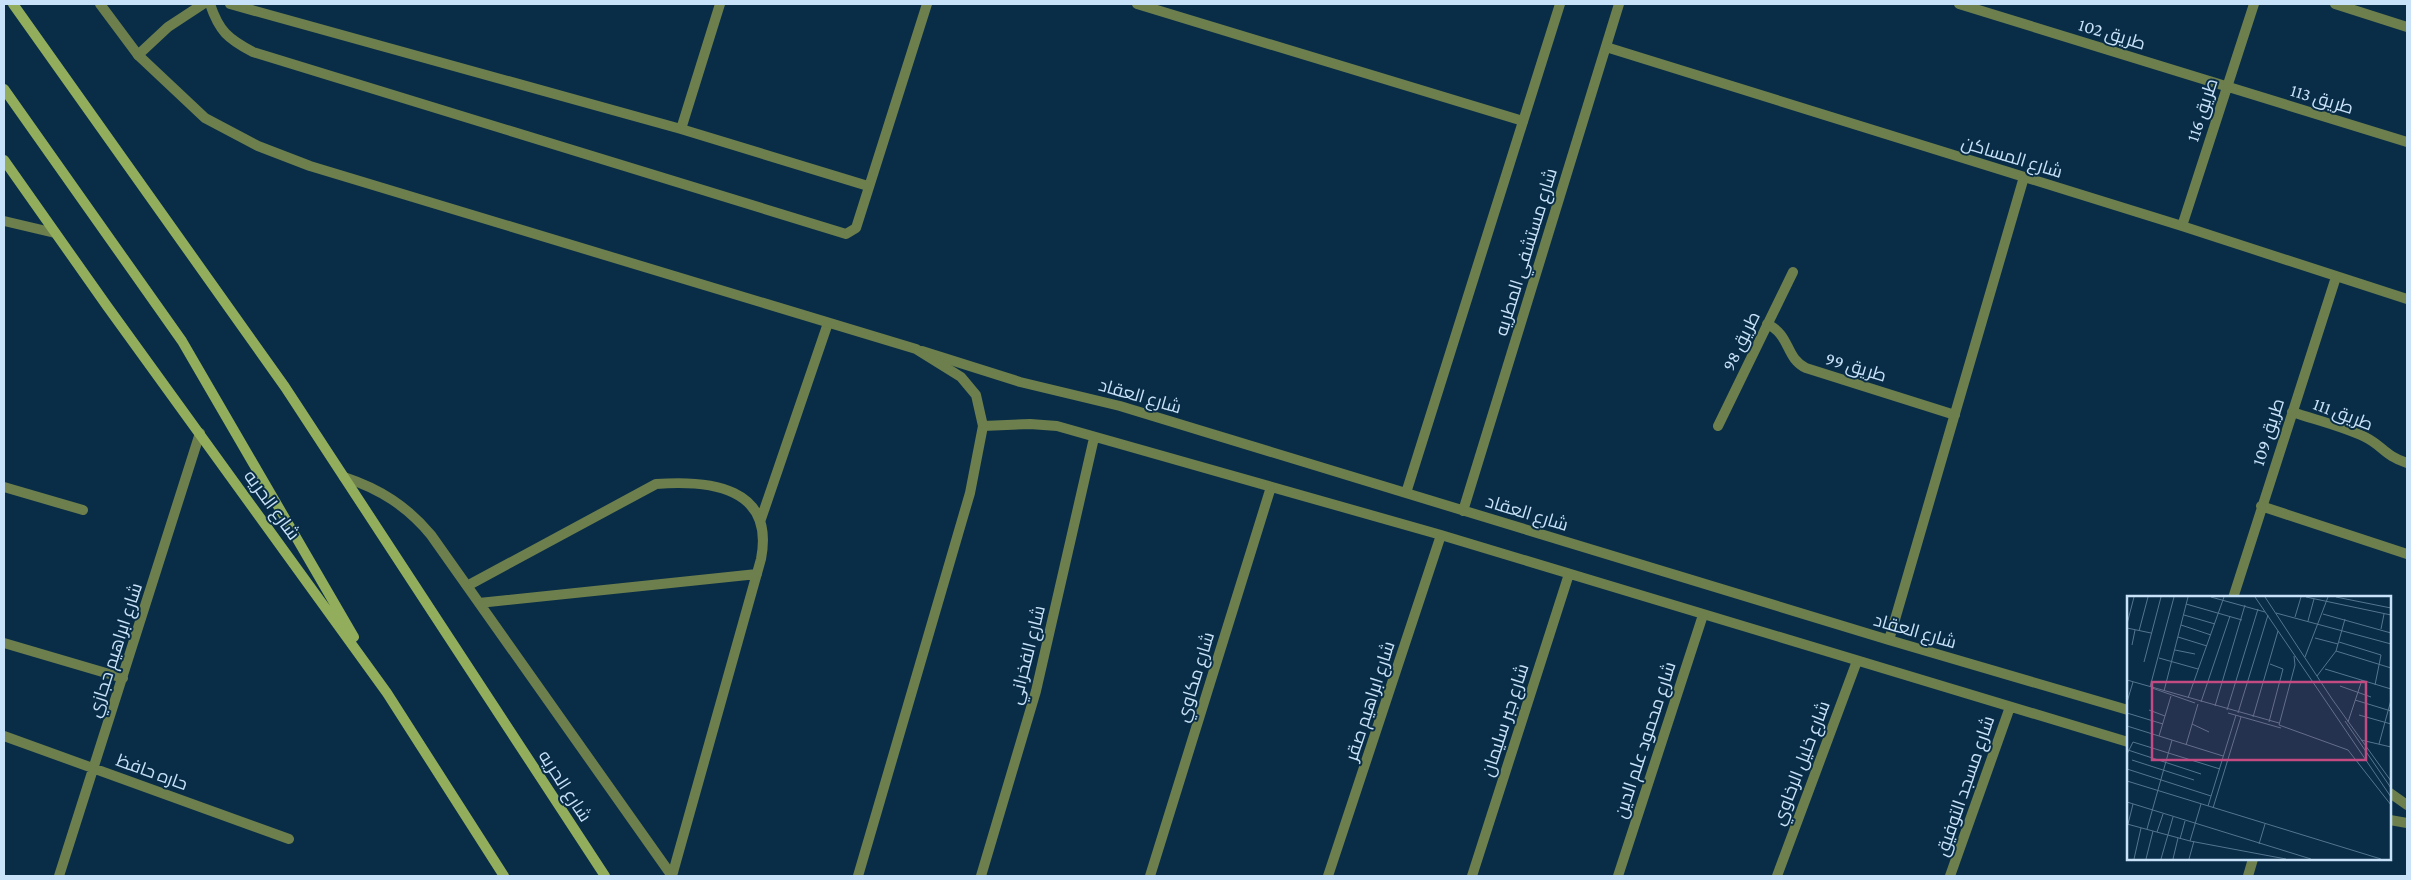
<svg xmlns="http://www.w3.org/2000/svg" width="2411" height="880" font-family="'Crimson Pro',Cairo,serif">
<style>
.lines{fill:none;stroke-linecap:round;stroke-linejoin:round}
.service{stroke:#6d7f4d;stroke-width:10}
.minor{stroke:#6d7f4d;stroke-width:10}
.tertiary{stroke:#6d7f4d;stroke-width:10}
.secondary{stroke:#92ae5c;stroke-width:10}
.labels{text-anchor:middle;dominant-baseline:central;stroke-width:4;stroke-linejoin:round;paint-order:stroke}
.street-label{font-size:18px;fill:#c8e2f9;stroke:#092d47}
.inset-road{fill:none;stroke:#55758e;stroke-width:1}
.view{fill:#c44a82;fill-opacity:0.15;stroke:#c44a82;stroke-width:2.5}
.inset-edge{fill:none;stroke:#c8e2f9;stroke-width:2.5}
</style>
<rect width="100%" height="100%" fill="#092d47"/>
<g class="lines">
<path class="service" d="M 210,4 C 219,31 228,39 253,52 L 846,234 L 856,228 L 927,4
M 230,4 L 681,129 L 868,186
M 1137,4 L 1523,121
M 138,55 L 168,27 L 203,4
M 681,129 L 720,4
M 344,477 C 380,489 407,506 431,535 L 672,876
M 760,522 L 828,323
M 467,586 L 656,484 C 710,480 775,487 761,559 L 672,876
M 479,603 L 757,574"/>
<path class="minor" d="M 1959,4 L 2407,142
M 2335,4 L 2407,27
M 1606,47 L 2182,226 L 2407,299
M 2182,226 L 2254,4
M 1767,324 C 1791,335 1785,358 1806,368 L 1955,415
M 922,351 L 1020,382 L 1120,406 L 1889,640 L 2128,710
M 2292,412 C 2316,420 2342,426 2365,437 C 2383,446 2385,456 2407,463
M 983,426 L 1030,424 L 1057,426 L 1441,535 L 2128,742
M 1718,426 L 1793,272
M 4,487 L 83,510
M 1406,493 L 1560,4
M 2261,506 L 2407,554
M 1463,511 L 1619,4
M 2233,598 L 2336,277
M 1889,640 L 2024,177
M 4,643 L 123,678
M 4,736 L 289,839
M 2390,793 L 2407,805
M 2390,820 L 2407,823
M 59,876 L 200,433
M 981,876 L 1036,691 L 1094,438
M 1150,876 L 1271,487
M 1328,876 L 1441,535
M 1472,876 L 1569,574
M 1618,876 L 1703,615
M 1777,876 L 1857,661
M 1950,876 L 2010,707
M 2248,876 L 2253,859"/>
<path class="tertiary" d="M 100,4 L 138,55 L 205,118 L 258,146 L 310,166 L 916,349 L 961,377 L 976,395 L 983,426 L 970,493 L 858,876
M 4,221 L 55,233"/>
<path class="secondary" d="M 13,4 L 285,387 L 605,876
M 4,89 L 182,341 L 354,637
M 4,160 L 107,306 L 387,693 L 504,876"/>
</g>
<g class="labels">
<g class="street-label">
<text transform="translate(2112 34) rotate(17)">طريق 102</text>
<text transform="translate(2322 99) rotate(17)">طريق 113</text>
<text transform="translate(2202 110) rotate(-72)">طريق 116</text>
<text transform="translate(2012 157) rotate(17)">شارع المساكن</text>
<text transform="translate(1526 252) rotate(-73)">شارع مستشفي المطريه</text>
<text transform="translate(1741 341) rotate(-64)">طريق 98</text>
<text transform="translate(1856 367) rotate(17)">طريق 99</text>
<text transform="translate(1140 396) rotate(16)">شارع العقاد</text>
<text transform="translate(2343 414) rotate(21)">طريق 111</text>
<text transform="translate(2268 432) rotate(-72)">طريق 109</text>
<text transform="translate(272 505) rotate(54)">شارع الحريه</text>
<text transform="translate(1527 513) rotate(17)">شارع العقاد</text>
<text transform="translate(1915 631) rotate(16)">شارع العقاد</text>
<text transform="translate(115 650) rotate(-72)">شارع ابراهيم حجازي</text>
<text transform="translate(1027 655) rotate(-76)">شارع الفخراني</text>
<text transform="translate(1195 677) rotate(-73)">شارع مكاوي</text>
<text transform="translate(1370 701) rotate(-72)">شارع ابراهيم صقر</text>
<text transform="translate(1505 720) rotate(-72)">شارع جبر سليمان</text>
<text transform="translate(1645 740) rotate(-72)">شارع محمود علم الدين</text>
<text transform="translate(1801 763) rotate(-69)">شارع خليل الرخاوي</text>
<text transform="translate(152 772) rotate(20)">حاره حافظ</text>
<text transform="translate(565 786) rotate(57)">شارع الحريه</text>
<text transform="translate(1965 786) rotate(-71)">شارع مسجد التوفيق</text>
</g>
</g>
<g transform="translate(2127 596)">
<rect width="264" height="264" fill="#092d47"/>
<path class="inset-road" d="M 84,1 L 138,16M 128,1 L 264,201M 138,1 L 205,103 L 264,185M 179,1 L 264,19M 209,1 L 264,12M 59,8 L 115,24M 149,17 L 264,48M 196,18 L 264,37M 57,19 L 88,28M 168,21 L 174,1M 181,25 L 187,3M 0,28 L 7,1M 54,29 L 84,39M 0,32 L 24,37M 254,33 L 257,18M 12,35 L 21,1M 51,41 L 80,50M 188,42 L 211,48M 212,46 L 254,59 L 248,89M 5,49 L 8,34M 48,54 L 68,58M 209,55 L 264,72M 167,60 L 168,69 L 152,129 L 221,154 L 264,209M 178,61 L 201,1M 32,62 L 71,73M 17,66 L 34,1M 198,73 L 264,93M 190,80 L 209,55 L 218,23M 0,84 L 152,127M 213,90 L 244,101M 23,91 L 47,1M 25,92 L 68,107M 37,95 L 61,1M 61,102 L 97,1M 228,104 L 264,115M 0,106 L 6,86M 74,106 L 103,20M 88,110 L 118,9M 22,114 L 38,120M 100,114 L 131,13M 0,117 L 36,128M 101,117 L 154,132M 111,117 L 141,19M 232,119 L 264,128M 126,121 L 151,35M 218,125 L 264,192M 142,126 L 156,73 L 143,68M 221,126 L 235,84M 65,128 L 82,136M 0,130 L 96,160M 32,140 L 44,100M 234,144 L 264,151M 252,148 L 264,104M 59,149 L 71,108M 1,154 L 74,178M 0,158 L 6,146 L 93,173M 5,164 L 67,184M 0,173 L 84,200M 0,185 L 254,263M 0,206 L 184,263M 81,210 L 109,119M 86,212 L 114,121M 0,228 L 63,245 L 159,263M 1,228 L 6,208M 20,233 L 45,144M 30,236 L 36,218M 53,243 L 58,225M 63,245 L 74,208M 132,248 L 138,228M 7,263 L 14,232M 19,263 L 26,235M 34,263 L 46,221M 46,263 L 51,242M 62,263 L 67,245"/>
<path class="view" d="M 25,86 L 239,86 L 239,164 L 25,164 Z"/>
<rect width="264" height="264" class="inset-edge"/>
</g>
<rect width="2411" height="880" fill="none" stroke="#c8e2f9" stroke-width="10"/>
</svg>
